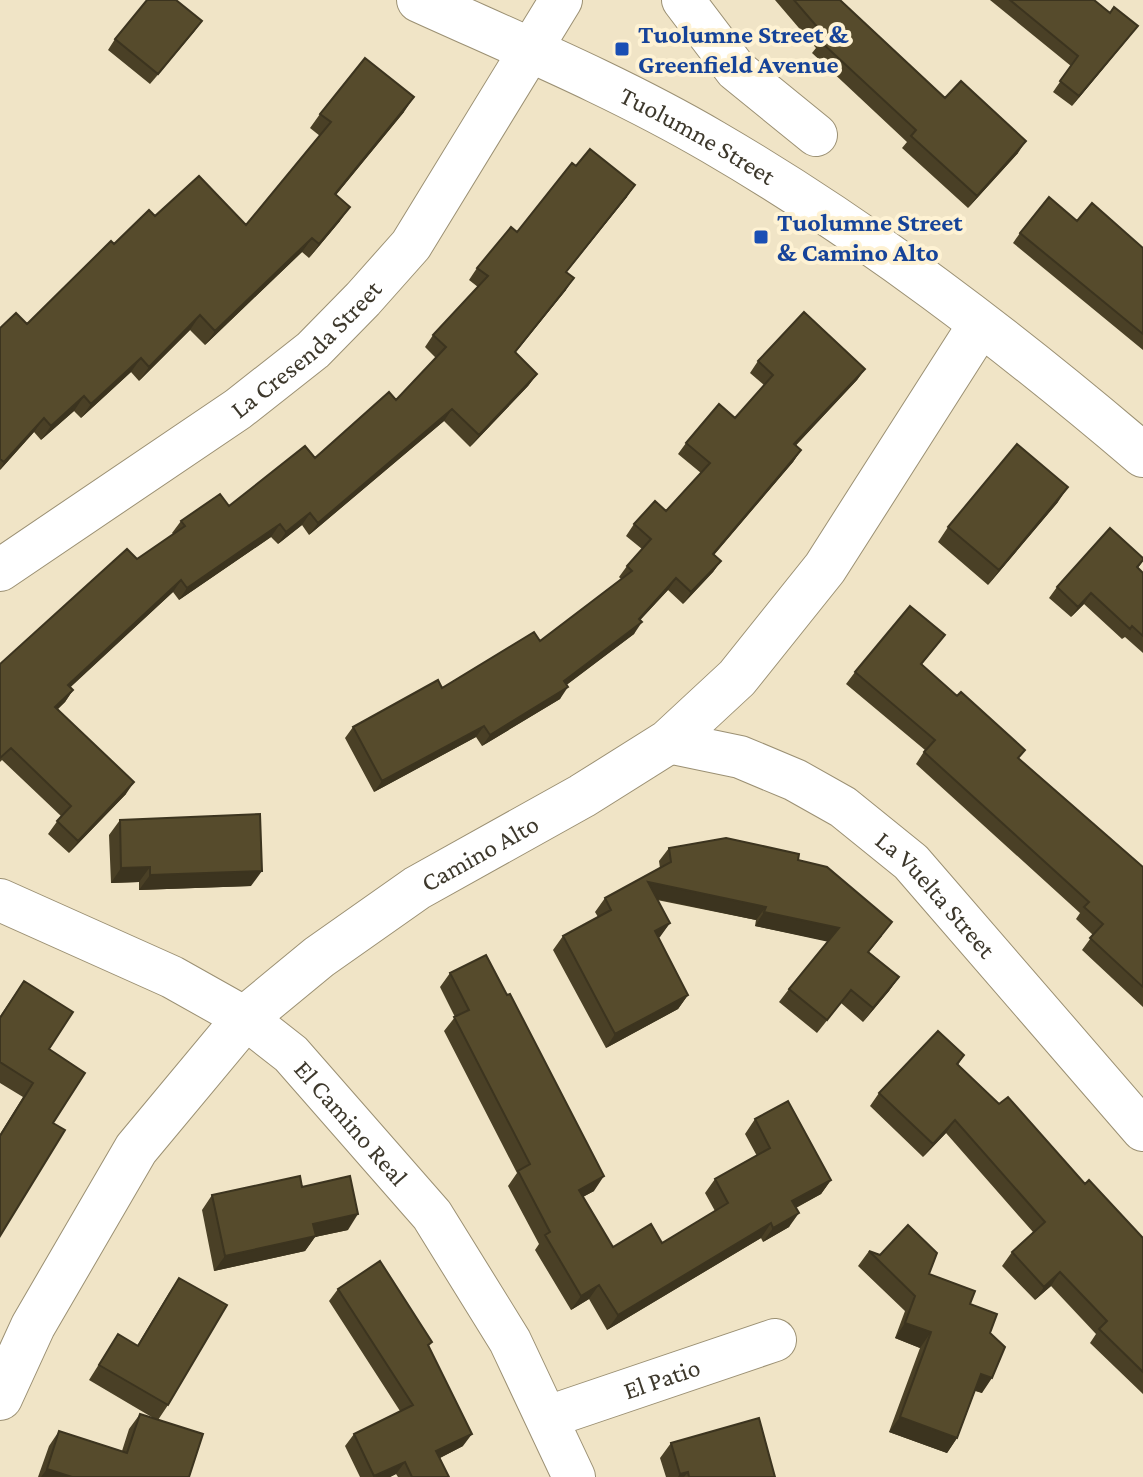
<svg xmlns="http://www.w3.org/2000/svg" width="1143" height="1477" font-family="'Crimson Pro',serif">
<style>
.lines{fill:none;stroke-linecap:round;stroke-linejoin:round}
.minor-casing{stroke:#9b9073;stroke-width:44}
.tertiary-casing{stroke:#9b9073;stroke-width:46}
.secondary-casing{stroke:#9b9073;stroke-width:46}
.minor{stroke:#fff;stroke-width:42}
.tertiary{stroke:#fff;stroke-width:44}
.secondary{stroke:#fff;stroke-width:44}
.wall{fill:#4a4026}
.shaded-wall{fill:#3c341f}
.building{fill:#564b2c;stroke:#3c341f;stroke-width:2}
.transit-dot{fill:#1a4fb4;stroke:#fef2d3;stroke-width:3}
.labels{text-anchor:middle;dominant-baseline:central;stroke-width:8;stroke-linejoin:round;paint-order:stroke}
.transit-label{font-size:26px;font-weight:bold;fill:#164399;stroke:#fef2d3;text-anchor:start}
.street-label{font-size:26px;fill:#3d382c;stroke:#fef2d3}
</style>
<rect width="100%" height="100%" fill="#f0e4c6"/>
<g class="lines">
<g class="minor-casing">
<g id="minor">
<path d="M 683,0 L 736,70 L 816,135"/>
<path id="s1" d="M 0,570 L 238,409 L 313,350 L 363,299 L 411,245 L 561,0"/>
<path id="s2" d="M 668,742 L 740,757 L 795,780 L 843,807 L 911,862 L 1143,1130"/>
<path id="s3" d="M 0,900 L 172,977 L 245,1018 L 291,1054 L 432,1215 L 510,1341 L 574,1477"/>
<path id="s4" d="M 548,1417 L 775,1340"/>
</g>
</g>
<g class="tertiary-casing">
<g id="tertiary">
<path id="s5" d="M 0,1398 L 33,1326 L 136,1149 L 245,1018 L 319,957 L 417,888 L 582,796 L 668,742 L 737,678 L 825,568 L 980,325"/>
</g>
</g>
<g class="secondary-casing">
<g id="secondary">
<path id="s6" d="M 419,0 C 518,45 619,87 713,142 C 866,231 1008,340 1143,455"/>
</g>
</g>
<use href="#minor" class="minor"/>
<use href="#tertiary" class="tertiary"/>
<use href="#secondary" class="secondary"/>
</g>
<path class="wall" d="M 775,0 L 840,0 L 945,98 L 1018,153 L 968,208 L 902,148 L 907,142 L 812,53 L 816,48 Z
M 990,0 L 1094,0 L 1130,36 L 1072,106 L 1053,92 L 1071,66 Z
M 202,21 L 150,84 L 108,50 L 115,39 Z
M 404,112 L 336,195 L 340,221 L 309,258 L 302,252 L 205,345 L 190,330 L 139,381 L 131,372 L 81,418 L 74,411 L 41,440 L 34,432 L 0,470 L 0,328 L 27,324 L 114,244 L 155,216 L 246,225 L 320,136 L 310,128 L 320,114 Z
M 576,166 L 627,197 L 566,272 L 566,290 L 515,353 L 537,374 L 528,386 L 470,447 L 444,421 L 309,535 L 302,525 L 278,544 L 271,537 L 179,600 L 173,592 L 70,687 L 73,690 L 65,702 L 58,709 L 126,794 L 69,853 L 48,834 L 61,816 L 2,760 L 0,762 L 0,664 L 137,559 L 173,534 L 172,533 L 181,521 L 229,506 L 315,458 L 396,400 L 436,358 L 425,347 L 433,335 L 478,287 L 469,280 L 477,268 L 517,232 Z
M 1077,221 L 1143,248 L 1143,350 L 1013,243 L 1020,233 Z
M 758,361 L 865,369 L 857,380 L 796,445 L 801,450 L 793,462 L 714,555 L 721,561 L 713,572 L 683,604 L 668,590 L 640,620 L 634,634 L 566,685 L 560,699 L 482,746 L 476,737 L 374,792 L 345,738 L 353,727 L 442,688 L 540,641 L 621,579 L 619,577 L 627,566 L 642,549 L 626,536 L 634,524 L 666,511 L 701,473 L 678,454 L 686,443 L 735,418 L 764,385 L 750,373 Z
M 1058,502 L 988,585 L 938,542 L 948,527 Z
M 1143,561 L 1138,568 L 1143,573 L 1143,653 L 1125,637 L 1122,639 L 1084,604 L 1071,617 L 1049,598 L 1057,587 Z
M 945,635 L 922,664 L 1019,759 L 1143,867 L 1143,1007 L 1082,950 L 1093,935 L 1076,919 L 1080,913 L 916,764 L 925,750 L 846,684 L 855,672 Z
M 120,820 L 251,886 L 139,890 L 139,882 L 111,883 L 109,835 Z
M 669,848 L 798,860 L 882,936 L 869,952 L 899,977 L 889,991 L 863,1022 L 841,1003 L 817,1033 L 779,1002 L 789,989 L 828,941 L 755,926 L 756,920 L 657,900 L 670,923 L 658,938 L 688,995 L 678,1009 L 606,1048 L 553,950 L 563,936 L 598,917 L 595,912 L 605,898 L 660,868 L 659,861 Z
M 450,973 L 594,1191 L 583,1197 L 613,1247 L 662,1243 L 715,1211 L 705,1193 L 715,1179 L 757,1156 L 745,1134 L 755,1119 L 831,1180 L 821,1194 L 796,1208 L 789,1227 L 763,1242 L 761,1238 L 607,1330 L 589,1299 L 571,1310 L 535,1250 L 539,1244 L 508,1186 L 517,1173 L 444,1031 L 455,1017 L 440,987 Z
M 24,981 L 49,1049 L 53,1123 L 0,1236 L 0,1134 L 23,1097 L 0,1083 L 0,1016 Z
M 964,1055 L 958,1065 L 1143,1238 L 1143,1394 L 1090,1343 L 1096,1334 L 1051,1286 L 1035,1300 L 1002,1266 L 1012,1252 L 1033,1232 L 946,1133 L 923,1157 L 870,1106 L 879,1093 Z
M 302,1187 L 348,1230 L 315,1237 L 305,1251 L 214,1271 L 202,1210 L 212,1195 Z
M 869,1251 L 929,1274 L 970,1304 L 990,1333 L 982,1393 L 975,1391 L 957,1438 L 947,1453 L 889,1432 L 920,1348 L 895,1338 L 905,1311 L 858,1266 Z
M 179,1278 L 168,1405 L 158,1420 L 189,1477 L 38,1477 L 49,1446 L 59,1431 L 122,1451 L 129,1429 L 140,1414 L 155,1419 L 89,1380 L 118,1334 L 137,1346 L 169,1293 Z
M 338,1289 L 432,1342 L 429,1346 L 463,1446 L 440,1458 L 449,1477 L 398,1477 L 396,1474 L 390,1477 L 360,1477 L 345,1446 L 354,1434 L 400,1411 L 329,1301 Z
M 671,1443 L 775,1477 L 666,1477 L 660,1458 Z"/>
<path class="shaded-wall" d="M 202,21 L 194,32 L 150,84 L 158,74 Z
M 1138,26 L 1130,36 L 1072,106 L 1079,96 Z
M 414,97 L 404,112 L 325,208 L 335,194 Z
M 1026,141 L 1018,153 L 968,208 L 977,196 Z
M 635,185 L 627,197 L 557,284 L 566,272 Z
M 350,207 L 340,221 L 309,258 L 319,244 Z
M 312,238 L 302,252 L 205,345 L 215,331 Z
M 574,278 L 566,290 L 506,364 L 515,352 Z
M 200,315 L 190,330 L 139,381 L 149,367 Z
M 141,358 L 131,372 L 81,418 L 91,404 Z
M 865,369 L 857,380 L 786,456 L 794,444 Z
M 537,374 L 528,386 L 470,447 L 479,435 Z
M 84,396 L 74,411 L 41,440 L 51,426 Z
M 452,409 L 444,421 L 309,535 L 318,523 Z
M 44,418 L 34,432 L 0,470 L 4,462 Z
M 801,450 L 793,462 L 705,565 L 713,554 Z
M 1068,487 L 1058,502 L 988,585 L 999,570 Z
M 310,513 L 302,525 L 278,544 L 286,532 Z
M 280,524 L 271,537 L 179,600 L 187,588 Z
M 721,561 L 713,572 L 683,604 L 691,592 Z
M 676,578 L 668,590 L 631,630 L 639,619 Z
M 181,580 L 173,592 L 60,697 L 68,685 Z
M 1091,593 L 1084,604 L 1071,617 L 1078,607 Z
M 642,622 L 634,634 L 556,693 L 564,681 Z
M 568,687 L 560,699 L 482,746 L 490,735 Z
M 73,690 L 65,702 L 47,719 L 55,707 Z
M 484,726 L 476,737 L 374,792 L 382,781 Z
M 134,782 L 126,794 L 69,853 L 78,841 Z
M 150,867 L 139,882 L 111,883 L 121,868 Z
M 262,871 L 251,886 L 139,890 L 150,875 Z
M 648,882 L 766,907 L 756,920 L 638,895 Z
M 764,912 L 839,928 L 829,942 L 755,926 Z
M 670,923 L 660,937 L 645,945 L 655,931 Z
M 899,977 L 889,991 L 863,1022 L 873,1008 Z
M 688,995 L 678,1009 L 606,1048 L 615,1034 Z
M 955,1120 L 946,1133 L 923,1157 L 933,1144 Z
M 604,1176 L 594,1191 L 569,1204 L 579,1190 Z
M 831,1180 L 821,1194 L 782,1215 L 792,1201 Z
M 799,1213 L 789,1227 L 763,1242 L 773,1228 Z
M 358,1214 L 348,1230 L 315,1237 L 305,1251 L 214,1271 L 225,1256 L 313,1224 Z
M 771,1223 L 761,1238 L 607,1330 L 618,1315 Z
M 1060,1272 L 1051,1286 L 1035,1300 L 1044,1287 Z
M 599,1285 L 589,1299 L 571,1310 L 581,1296 Z
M 905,1323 L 931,1332 L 920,1348 L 895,1338 Z
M 981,1374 L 992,1378 L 982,1393 L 971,1389 Z
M 900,1417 L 957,1438 L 947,1453 L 889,1432 Z
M 472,1434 L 463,1446 L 428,1464 L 436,1451 Z
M 405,1462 L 396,1474 L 390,1477 L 374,1477 Z
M 47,1469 L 72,1477 L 41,1477 Z
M 688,1472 L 684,1477 L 678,1477 L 680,1474 Z"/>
<path class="building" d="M 147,0 L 176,0 L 202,21 L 158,74 L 115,39 Z
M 794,0 L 840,0 L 945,98 L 961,81 L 1026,141 L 977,196 L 911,136 L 916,130 L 820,41 L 825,36 Z
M 1010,0 L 1094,0 L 1110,13 L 1114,7 L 1138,26 L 1079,96 L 1060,81 L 1078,56 Z
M 365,58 L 414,97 L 335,194 L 350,207 L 319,244 L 312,238 L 215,331 L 200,315 L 149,367 L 141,358 L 91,404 L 84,396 L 51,426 L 44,418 L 4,462 L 0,459 L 0,328 L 16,313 L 27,324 L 111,241 L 114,244 L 149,210 L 155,216 L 199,176 L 246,225 L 331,122 L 320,114 Z
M 590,149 L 635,185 L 566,272 L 574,278 L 515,352 L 537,374 L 479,435 L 452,409 L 318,523 L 310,513 L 286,532 L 280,524 L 187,588 L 181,580 L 68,685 L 73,690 L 55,707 L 134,782 L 78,841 L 57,821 L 71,806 L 11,748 L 0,758 L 0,664 L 127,549 L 137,559 L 185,526 L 181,521 L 220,494 L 229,506 L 305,446 L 315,458 L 389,392 L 396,400 L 446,347 L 433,335 L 488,276 L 477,268 L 511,227 L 517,232 L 572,163 L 576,166 Z
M 1049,197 L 1077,221 L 1092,203 L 1143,248 L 1143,334 L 1020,233 Z
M 804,312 L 865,369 L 794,444 L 801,450 L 713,554 L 721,561 L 691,592 L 676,578 L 639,619 L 642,622 L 564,681 L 568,687 L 490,735 L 484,726 L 382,781 L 353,727 L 438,680 L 442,688 L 534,632 L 540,641 L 632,571 L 627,566 L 651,539 L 634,524 L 655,501 L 666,511 L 710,463 L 686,443 L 719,404 L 735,418 L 773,375 L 758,361 Z
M 1017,444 L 1068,487 L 999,570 L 948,527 Z
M 1110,528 L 1143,558 L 1143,560 L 1137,567 L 1143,573 L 1143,636 L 1132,626 L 1130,629 L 1091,593 L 1078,607 L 1057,587 Z
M 910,606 L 945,635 L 921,664 L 957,696 L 961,692 L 1025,750 L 1018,758 L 1143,867 L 1143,987 L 1090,938 L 1103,924 L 1084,907 L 1089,902 L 924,752 L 935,740 L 855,672 Z
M 260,814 L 262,871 L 150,875 L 150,867 L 121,868 L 120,820 Z
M 726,838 L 799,854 L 798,860 L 827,867 L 892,922 L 868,952 L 899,977 L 873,1008 L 851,990 L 827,1020 L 789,989 L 839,928 L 764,912 L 766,907 L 648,882 L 670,923 L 655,931 L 688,995 L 615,1034 L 563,936 L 611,910 L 605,898 L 671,862 L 669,848 Z
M 486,955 L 507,995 L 510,994 L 604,1176 L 579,1190 L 613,1247 L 651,1224 L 662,1243 L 728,1203 L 715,1179 L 770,1148 L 755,1119 L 788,1101 L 831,1180 L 792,1201 L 799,1213 L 773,1228 L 771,1223 L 618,1315 L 599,1285 L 581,1296 L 545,1235 L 550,1232 L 518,1171 L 530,1164 L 454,1017 L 469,1010 L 450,973 Z
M 24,981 L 73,1012 L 49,1049 L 85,1073 L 53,1123 L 65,1130 L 0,1236 L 0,1136 L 33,1083 L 0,1062 L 0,1018 Z
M 938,1031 L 964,1055 L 957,1064 L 999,1104 L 1008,1097 L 1085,1184 L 1089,1180 L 1143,1238 L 1143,1372 L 1099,1329 L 1107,1321 L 1060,1272 L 1044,1287 L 1012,1252 L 1045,1222 L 955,1120 L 933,1144 L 879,1093 Z
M 300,1176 L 302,1187 L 350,1176 L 358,1214 L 313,1224 L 316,1236 L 225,1256 L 212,1195 Z
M 908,1225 L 937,1253 L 929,1274 L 975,1291 L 970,1304 L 997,1314 L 990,1333 L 1005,1347 L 992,1378 L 981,1374 L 957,1438 L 900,1417 L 931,1332 L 905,1323 L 915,1296 L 869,1251 L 880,1255 Z
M 380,1261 L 432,1342 L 428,1345 L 472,1434 L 436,1451 L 449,1477 L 412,1477 L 405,1462 L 374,1476 L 354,1434 L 413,1405 L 338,1289 Z
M 179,1278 L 227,1305 L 168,1405 L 99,1365 L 118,1334 L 138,1346 Z
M 140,1414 L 203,1434 L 189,1477 L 72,1477 L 47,1469 L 59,1431 L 127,1453 Z
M 759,1418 L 775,1477 L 689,1477 L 688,1472 L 680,1474 L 671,1443 Z"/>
<g class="transit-dot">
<rect x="614" y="41" width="16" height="16" rx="4"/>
<rect x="753" y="229" width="16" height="16" rx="4"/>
</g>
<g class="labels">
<g class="transit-label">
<text x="638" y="34">Tuolumne Street &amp;<tspan x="638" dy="30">Greenfield Avenue</tspan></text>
<text x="777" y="222">Tuolumne Street<tspan x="777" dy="30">&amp; Camino Alto</tspan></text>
</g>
<g class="street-label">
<text stroke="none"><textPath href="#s6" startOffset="310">Tuolumne Street</textPath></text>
<text stroke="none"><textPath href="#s1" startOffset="378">La Cresenda Street</textPath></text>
<text stroke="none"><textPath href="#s5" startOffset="742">Camino Alto</textPath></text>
<text stroke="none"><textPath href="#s2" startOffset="316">La Vuelta Street</textPath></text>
<text stroke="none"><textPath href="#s3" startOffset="422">El Camino Real</textPath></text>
<text stroke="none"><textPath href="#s4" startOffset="120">El Patio</textPath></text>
</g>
</g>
</svg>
